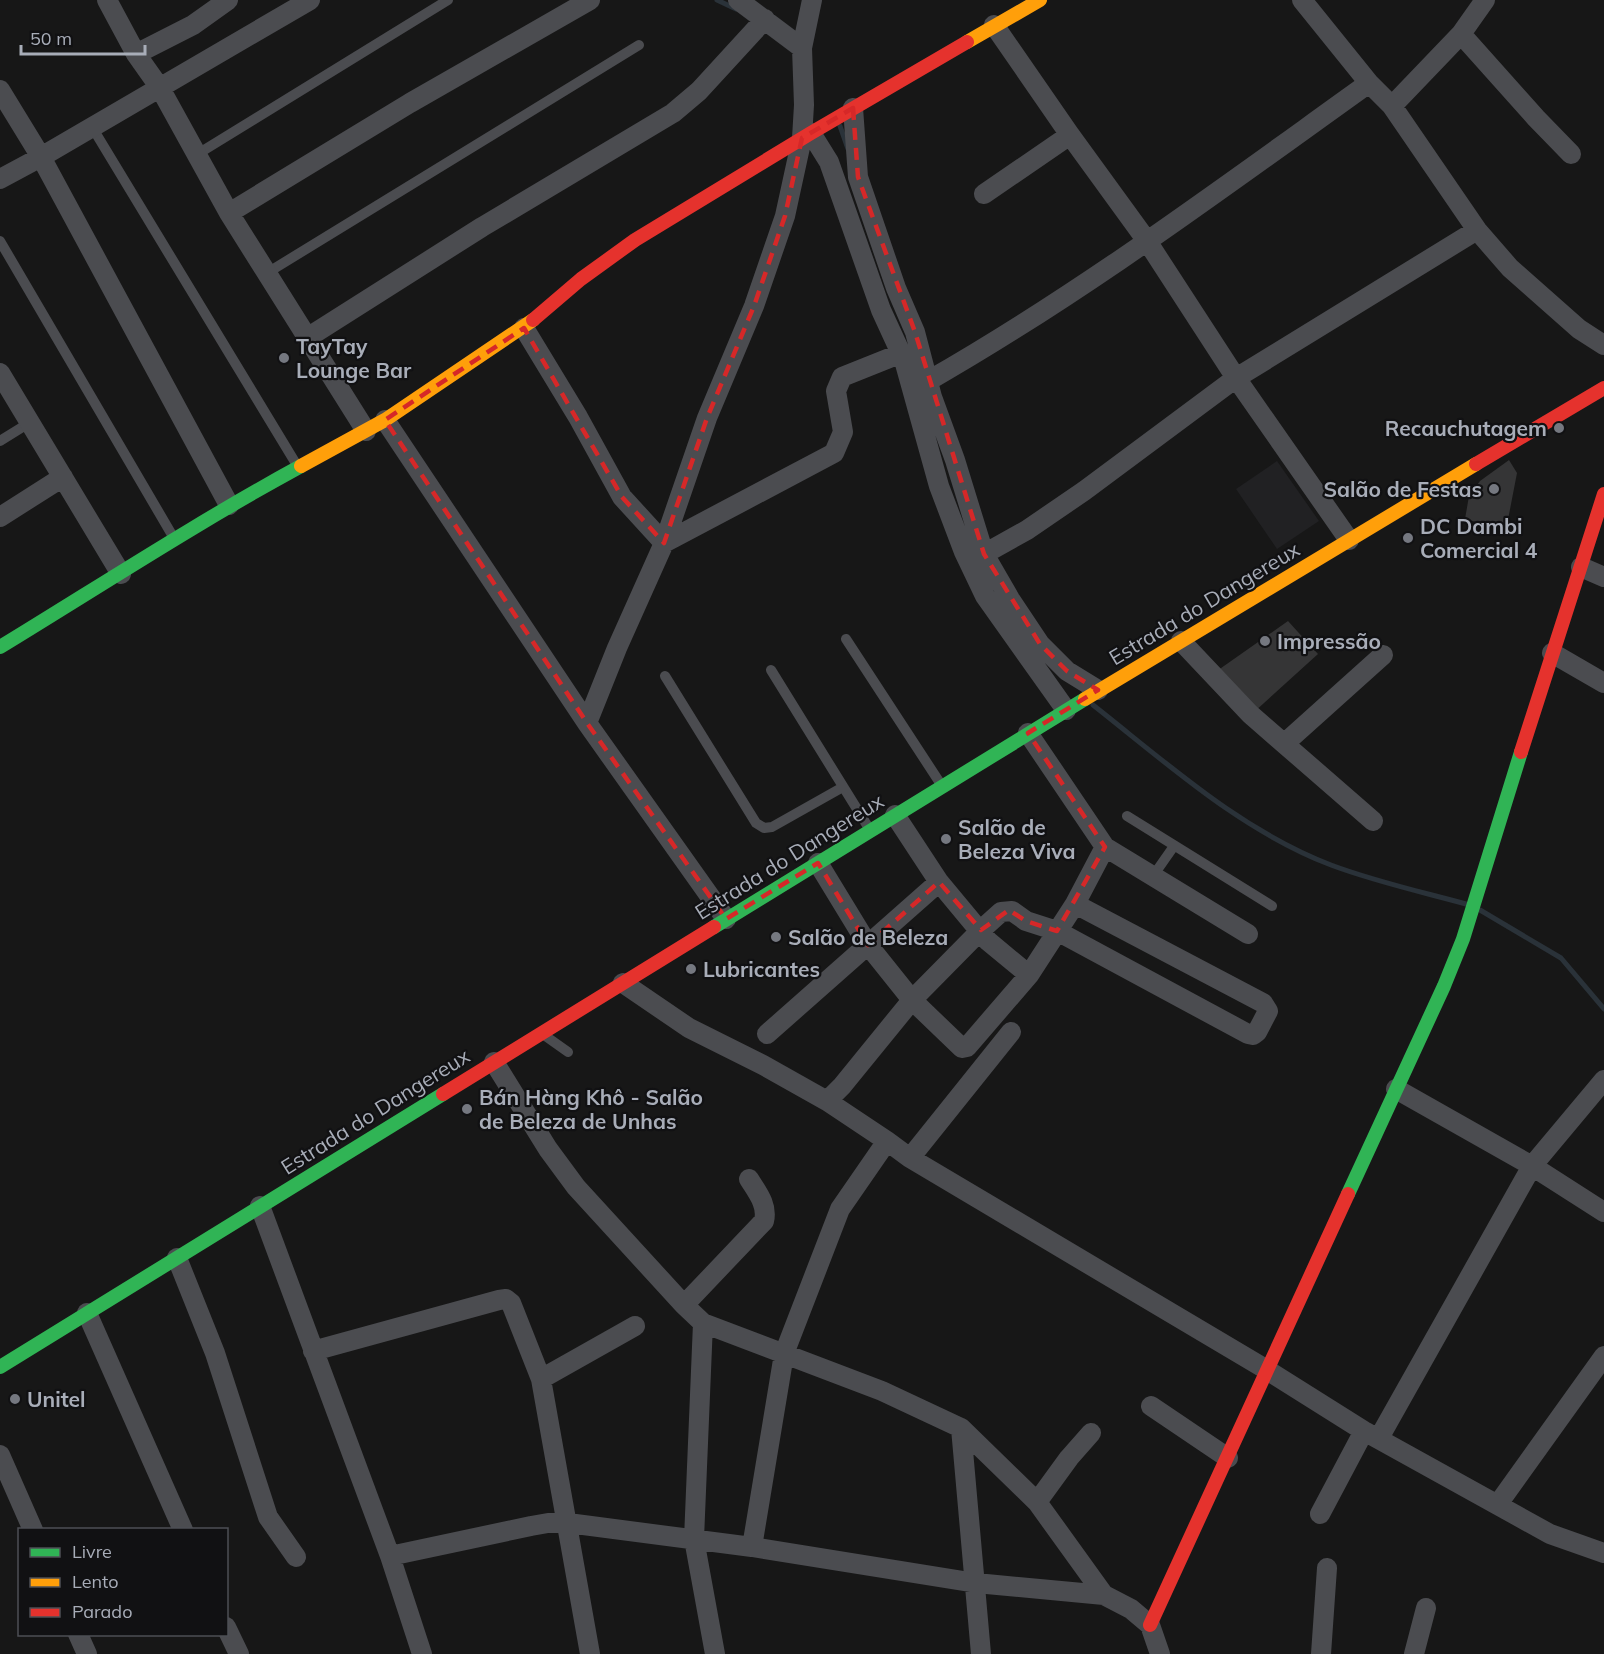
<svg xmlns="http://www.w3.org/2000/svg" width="1604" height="1654" font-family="Mulish,sans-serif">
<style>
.built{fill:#212123}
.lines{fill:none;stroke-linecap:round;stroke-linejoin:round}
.stream{stroke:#2a3239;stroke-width:5}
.building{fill:#353536}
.lane{stroke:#4b4c50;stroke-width:10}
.street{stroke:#4b4c50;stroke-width:20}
.fast{stroke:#30b455;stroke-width:14}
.slow{stroke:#ff9f0a;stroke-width:14}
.jam{stroke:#e5322d;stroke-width:14}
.marked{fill:none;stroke:#d62828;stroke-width:4.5;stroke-dasharray:12 8;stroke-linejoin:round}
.poi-dot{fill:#757880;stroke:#111113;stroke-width:2}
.labels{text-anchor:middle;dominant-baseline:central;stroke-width:4.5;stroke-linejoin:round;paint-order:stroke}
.poi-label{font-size:21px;font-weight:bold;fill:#a8adb8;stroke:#111113;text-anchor:start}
.street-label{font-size:21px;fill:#a8adb8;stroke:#111113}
</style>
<rect width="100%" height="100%" fill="#171717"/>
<path class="built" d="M 1277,461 L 1319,521 L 1277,549 L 1236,489 Z"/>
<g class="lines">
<path class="stream" d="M 717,0 L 736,9
M 840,126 L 848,149
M 1093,705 C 1168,764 1240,830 1331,865 C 1373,881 1422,892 1466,904
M 1480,910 L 1561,958 L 1604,1009"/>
</g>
<path class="building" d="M 1509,460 L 1517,473 L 1506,530 L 1465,519 L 1469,496 L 1480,481 Z
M 1288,621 L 1318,654 L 1253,713 L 1214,673 Z"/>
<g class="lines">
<path class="lane" d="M 92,127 L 298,467
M 196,155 L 448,0
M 0,241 L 175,540
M 267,273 L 639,45
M 0,441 L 29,423
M 846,639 L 942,786
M 771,670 L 870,830
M 665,676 L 756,823 L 764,828 L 772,827 L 843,787
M 1127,816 L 1272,906
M 1153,876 L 1174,846
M 544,1035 L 568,1052"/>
<path class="street" d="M 107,0 L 136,54 L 160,88 L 229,213 L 366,431
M 738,0 L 802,48
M 1302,0 L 1369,83 L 1392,106 L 1477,230 L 1510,268 L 1579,329 L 1604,345
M 994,25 L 1070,135 L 1147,241 L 1236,378 L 1349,540
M 1461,34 L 1536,118 L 1571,154
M 136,54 L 193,25 L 228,0
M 0,90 L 41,157 L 229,505
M 1392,106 L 1461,34 L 1485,0
M 853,108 L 858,177 L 896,288 L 915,332 L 932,397 L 955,460 L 984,554 L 1010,599 L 1040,644 L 1067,671 L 1098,690
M 811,133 L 829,162 L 881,310 L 904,360 L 939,486 L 964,552 L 985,596 L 1066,710
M 0,179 L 41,157 L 310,0
M 984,194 L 1070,135
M 229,213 L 410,103 L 590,0
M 524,328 L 578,417 L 622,497 L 664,543 L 834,453 L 843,432 L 836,391 L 842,377 L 897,355 L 901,356
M 307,338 L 482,227 L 673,113 L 699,91 L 765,19
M 0,373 L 121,574
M 928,381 C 1082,293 1225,186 1369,83
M 385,420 L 587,723 L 726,919
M 0,517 L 63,477
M 984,554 L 1027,530 L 1084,491 L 1236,378 L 1477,230
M 1581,567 L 1604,577
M 1181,641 L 1250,714 L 1373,821
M 1552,653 L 1604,683
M 587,723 L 617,648 L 664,543 L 707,418 L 754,306 L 785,216 L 802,138 L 804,105 L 802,48 L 812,0
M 1028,733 L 1105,847 L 1248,934
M 1285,743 L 1383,655
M 895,815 L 939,882 L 988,941 L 1029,975
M 818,863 L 868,945 L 912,1000 L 962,1048 L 967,1047 L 1029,975 L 1075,904 L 1105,847
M 623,983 L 689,1028 L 763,1065 L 827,1101 L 887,1141 L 910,1158 L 1267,1370 L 1364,1431 L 1550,1534 L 1604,1553
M 767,1034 L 939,882
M 494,1062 L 548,1149 L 576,1187 L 684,1305 L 703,1323 L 882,1391 L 961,1428 L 1037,1502 L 1104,1595 L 1131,1609 L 1150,1625 L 1160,1654
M 1396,1089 L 1532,1166 L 1604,1212
M 827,1101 L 842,1086 L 912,1000 L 981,930 L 1001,912 L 1012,911 L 1026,921 L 1057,931 L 1248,1034 L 1253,1035 L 1257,1032 L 1268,1011 L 1263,1003 L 1075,904
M 910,1158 L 1011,1032
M 260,1206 L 390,1556 L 422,1654
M 177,1258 L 215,1353 L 268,1517 L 296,1557
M 684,1305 L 764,1221 C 768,1205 757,1192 749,1179
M 87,1313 L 183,1530
M 703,1323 L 694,1539 L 715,1654
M 313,1351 L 499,1300 L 506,1299 L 511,1303 L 541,1379 L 590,1654
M 541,1379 L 635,1326
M 1151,1406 L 1228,1458
M 961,1428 L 981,1654
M 1379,1438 L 1532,1166 L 1604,1080
M 0,1455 L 33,1530
M 1037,1502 L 1069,1458 L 1091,1433
M 1498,1504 L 1604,1356
M 1320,1514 L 1364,1431
M 752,1547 L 784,1354 L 840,1209 L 887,1141
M 390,1556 L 531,1526 L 548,1523 L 568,1523 L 752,1547 L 976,1583 L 1104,1595
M 226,1627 L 239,1654
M 78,1634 L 87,1654
M 1321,1654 L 1327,1568
M 1414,1654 L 1426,1608"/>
<path class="fast" d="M 0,647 C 100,586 198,522 301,466
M 714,927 L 1085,699
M 1348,1194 L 1444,986 L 1463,939 L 1521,752
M 0,1367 L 443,1094"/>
<path class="slow" d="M 967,42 L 1040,0
M 301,466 L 385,420 L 533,320
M 1085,699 L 1476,464"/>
<path class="jam" d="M 533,320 L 581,279 L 635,240 L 811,133 L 967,42
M 1476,464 L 1604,388
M 1521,752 L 1604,494
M 443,1094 L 714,927
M 1150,1625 L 1348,1194"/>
</g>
<path class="marked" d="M 853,108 L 858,177 L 915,332 L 984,554 L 1040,644 L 1067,671 L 1098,690 L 1028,733 L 1105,847 L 1057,931 L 1026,921 L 1009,910 L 981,930 L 939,882 L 868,945 L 818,863 L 726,919 L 587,723 L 385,420 L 524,328 L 622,497 L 664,543 L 707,418 L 754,306 L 785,216 L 802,138 Z"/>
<g class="poi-dot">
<circle cx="284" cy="358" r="6"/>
<circle cx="1559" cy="428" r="6"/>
<circle cx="1494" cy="489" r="6"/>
<circle cx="1408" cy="538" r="6"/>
<circle cx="1265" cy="641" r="6"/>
<circle cx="946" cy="839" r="6"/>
<circle cx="776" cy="937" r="6"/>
<circle cx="691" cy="969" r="6"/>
<circle cx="467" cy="1109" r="6"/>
<circle cx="15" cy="1399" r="6"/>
</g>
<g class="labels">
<g class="poi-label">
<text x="296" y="346">TayTay<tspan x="296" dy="24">Lounge Bar</tspan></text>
<text x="1547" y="428" text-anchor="end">Recauchutagem</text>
<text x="1482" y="489" text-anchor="end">Salão de Festas</text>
<text x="1420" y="526">DC Dambi<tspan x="1420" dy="24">Comercial 4</tspan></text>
<text x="1277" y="641">Impressão</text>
<text x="958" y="827">Salão de<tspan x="958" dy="24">Beleza Viva</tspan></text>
<text x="788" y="937">Salão de Beleza</text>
<text x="703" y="969">Lubricantes</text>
<text x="479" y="1097">Bán Hàng Khô - Salão<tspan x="479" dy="24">de Beleza de Unhas</tspan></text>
<text x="27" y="1399">Unitel</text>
</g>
<g class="street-label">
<text transform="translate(1204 603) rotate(-31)">Estrada do Dangereux</text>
<text transform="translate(789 856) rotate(-32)">Estrada do Dangereux</text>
<text transform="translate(375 1111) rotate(-32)">Estrada do Dangereux</text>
</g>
</g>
<rect x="18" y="1528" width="210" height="108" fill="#111113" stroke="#4d4f55" stroke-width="1.5"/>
<rect x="30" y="1548" width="30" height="9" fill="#30b455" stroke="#4d4f55" stroke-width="1.5"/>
<text x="72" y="1558" font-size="18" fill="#a8adb8">Livre</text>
<rect x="30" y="1578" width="30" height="9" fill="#ff9f0a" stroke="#4d4f55" stroke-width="1.5"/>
<text x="72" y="1588" font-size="18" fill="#a8adb8">Lento</text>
<rect x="30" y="1608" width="30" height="9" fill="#e5322d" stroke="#4d4f55" stroke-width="1.5"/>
<text x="72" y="1618" font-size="18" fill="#a8adb8">Parado</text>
<path d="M21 45v9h124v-9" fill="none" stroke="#a8adb8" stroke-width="3"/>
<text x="30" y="45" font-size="18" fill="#a8adb8" stroke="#111113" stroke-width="4.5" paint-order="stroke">50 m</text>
</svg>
